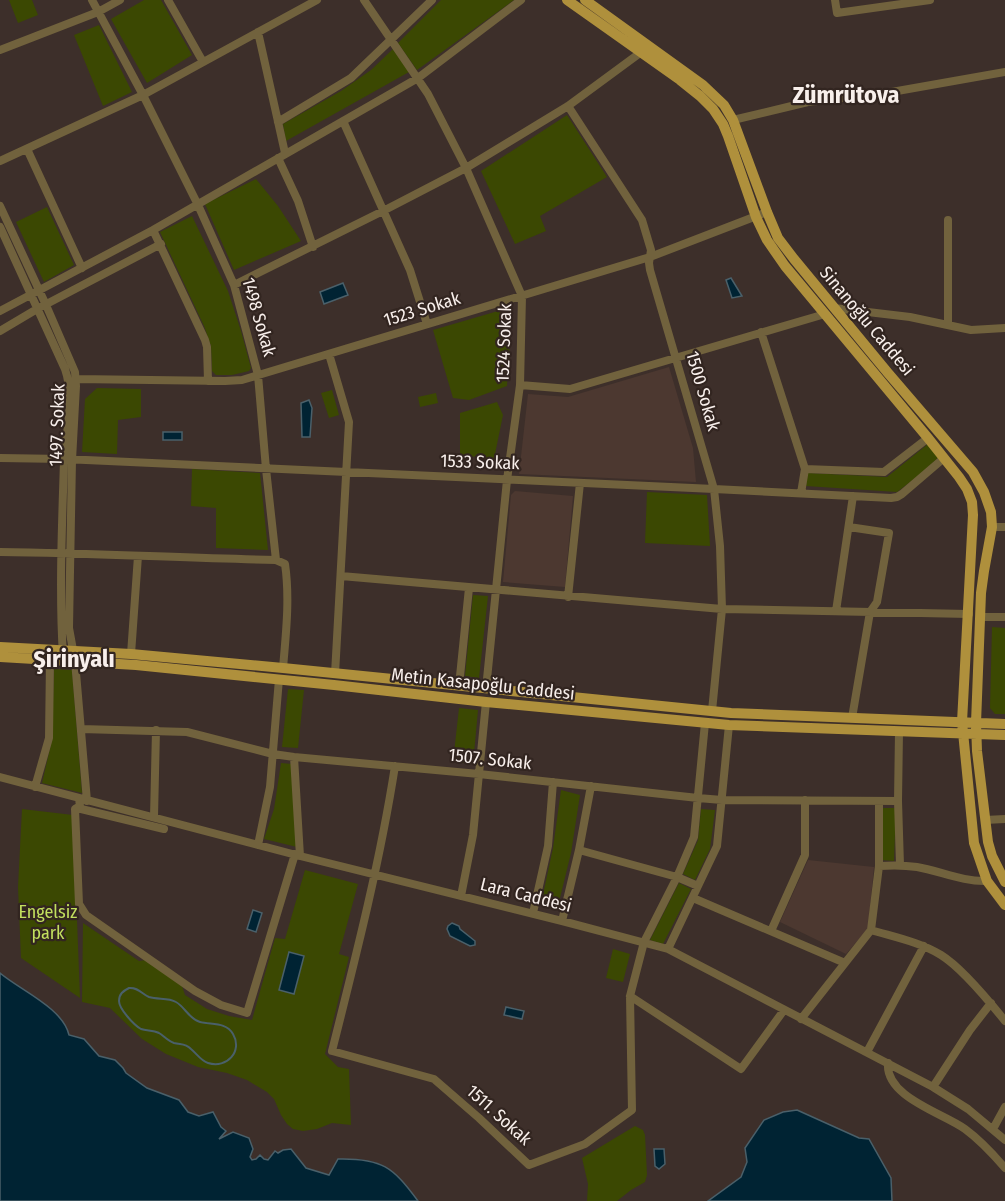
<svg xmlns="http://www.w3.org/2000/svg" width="1005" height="1201" font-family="'Fira Sans Condensed',sans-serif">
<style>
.built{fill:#4c3830}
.green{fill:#3b4802}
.water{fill:#002333;stroke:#4a606a;stroke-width:1.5}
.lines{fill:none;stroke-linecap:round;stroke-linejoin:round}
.stream{stroke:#4a606a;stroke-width:2}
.minor{stroke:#71623d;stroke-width:8}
.major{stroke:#af903c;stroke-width:10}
.labels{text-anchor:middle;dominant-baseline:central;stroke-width:4.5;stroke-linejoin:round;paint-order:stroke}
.street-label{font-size:18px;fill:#f8efeb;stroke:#322520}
.park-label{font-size:18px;fill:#c2df5e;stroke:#322520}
.district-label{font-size:24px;font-weight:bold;fill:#f8efeb;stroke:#322520}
</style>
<rect width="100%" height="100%" fill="#3d2f2a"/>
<path class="built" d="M 669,367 L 693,448 L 696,482 L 519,474 L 528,394 L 568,397 Z
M 515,491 L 573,496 L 565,587 L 503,582 L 511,495 Z
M 808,860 L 874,867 L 868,929 L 846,954 L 780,922 Z"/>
<path class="green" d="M 9,0 L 32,0 L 38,15 L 18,23 Z
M 144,0 L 161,0 L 192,55 L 147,83 L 111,19 Z
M 441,0 L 514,0 L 417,70 L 398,43 Z
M 99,25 L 132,92 L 103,106 L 74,35 Z
M 393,49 L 409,72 L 286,141 L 283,124 L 341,91 L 371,70 Z
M 567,115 L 607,177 L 540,216 L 546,231 L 515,244 L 481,171 Z
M 256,179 L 278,206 L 301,241 L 234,270 L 205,204 Z
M 47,207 L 74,265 L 44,282 L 16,222 Z
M 192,216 L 228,291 L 241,331 L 251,368 L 249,371 L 232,375 L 216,375 L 212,371 L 211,346 L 204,326 L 160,232 Z
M 512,307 L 507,386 L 469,400 L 453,398 L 433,330 Z
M 97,388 L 141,389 L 141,417 L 118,420 L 117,454 L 82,452 L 85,399 Z
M 332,390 L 339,415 L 329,418 L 321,393 Z
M 436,393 L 438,403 L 420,407 L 418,397 Z
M 497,402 L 503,415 L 494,459 L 460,455 L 460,413 Z
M 928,444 L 939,457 L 918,476 L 897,492 L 806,486 L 808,473 L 887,477 Z
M 192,469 L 260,473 L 268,550 L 216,548 L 216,508 L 191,506 Z
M 647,492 L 707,495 L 710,546 L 645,543 Z
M 473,595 L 488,596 L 479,678 L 465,676 Z
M 992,627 L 1005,628 L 1005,714 L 995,714 L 990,708 Z
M 54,669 L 72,670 L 82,793 L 42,783 L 52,740 Z
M 288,689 L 304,690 L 298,748 L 282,747 Z
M 459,708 L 478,710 L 473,764 L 453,762 Z
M 281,763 L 292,764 L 297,847 L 264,839 L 274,809 Z
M 561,790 L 580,795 L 571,853 L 557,910 L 541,904 L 553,848 Z
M 882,808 L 896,808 L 894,861 L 881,860 Z
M 22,809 L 73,815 L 80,998 L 21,958 L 18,887 Z
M 701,809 L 715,810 L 710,849 L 695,880 L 683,874 L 698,840 Z
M 305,870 L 358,884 L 339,954 L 349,957 L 325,1054 L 338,1067 L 349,1069 L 351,1125 L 332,1123 L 317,1129 L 303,1131 L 293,1129 L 287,1124 L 281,1115 L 274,1099 L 267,1092 L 247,1080 L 227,1073 L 198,1067 L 166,1054 L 142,1039 L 110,1008 L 82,1002 L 83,923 L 139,961 L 146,960 L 182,986 L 185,995 L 207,1009 L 229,1016 L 252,1020 L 275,938 L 285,939 Z
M 679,883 L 691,889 L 663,944 L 650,940 Z
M 613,949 L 630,954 L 623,982 L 606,978 Z
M 635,1126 L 643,1130 L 645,1135 L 647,1175 L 645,1182 L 631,1190 L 617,1201 L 587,1201 L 588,1184 L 582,1158 Z"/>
<path class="water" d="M 731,278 L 742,296 L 732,298 L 726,280 Z
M 343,283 L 348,295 L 324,304 L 320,292 Z
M 309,400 L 312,408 L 310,437 L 302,437 L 301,403 Z
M 163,432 L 182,432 L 182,440 L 163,440 Z
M 253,910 L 262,913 L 256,932 L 247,929 Z
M 452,923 L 459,926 L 460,929 L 475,941 L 475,945 L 470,946 L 450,936 L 447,929 L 448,926 Z
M 289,952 L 304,956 L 294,994 L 279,990 Z
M 0,973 C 20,990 63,1008 69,1035 L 84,1039 L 99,1056 L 115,1060 L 123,1068 L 126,1073 L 147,1088 L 179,1100 L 188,1112 L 199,1116 L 213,1112 L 221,1127 L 226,1131 L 219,1139 L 233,1132 L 249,1138 L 253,1149 L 250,1157 L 252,1160 L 256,1159 L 260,1155 L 264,1159 L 268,1160 L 275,1151 L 278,1153 L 283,1150 L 291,1149 L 306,1168 L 329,1175 L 338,1159 C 382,1158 393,1167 418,1201 L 0,1201 Z
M 506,1007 L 524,1011 L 522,1019 L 504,1015 Z
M 797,1110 L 859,1138 L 869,1139 L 891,1178 L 892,1201 L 708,1201 L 741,1177 L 747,1162 L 745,1148 L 764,1120 L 783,1112 Z
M 654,1149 L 664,1149 L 665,1164 L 659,1169 L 655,1166 Z"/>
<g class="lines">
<path class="stream" d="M 129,988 C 138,987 142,994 149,997 C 158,1000 168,997 176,1002 C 185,1007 189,1019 200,1022 C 212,1025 226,1022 233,1034 C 243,1051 227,1069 208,1063 C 201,1061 197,1054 191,1049 C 185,1043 181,1045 174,1043 C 168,1041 164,1036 159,1033 C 153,1030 147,1031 141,1029 C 134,1025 119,1009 119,1001 C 119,994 123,991 129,988 Z"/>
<path class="minor" d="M 92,0 L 143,95 L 198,205 L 234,285 L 258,375 L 266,469 L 276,560 L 285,564 C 290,598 286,633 283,668
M 168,0 L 203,62
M 364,0 L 428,94 L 466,168 L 522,296 L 520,385 L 507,480 L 486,689
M 835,0 L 837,13 L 930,0
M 258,32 L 285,153
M 0,50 L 98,12 L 120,0
M 568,106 L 642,220 L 651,250 L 649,263 L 650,270 L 714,489 L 720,546 L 722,609 L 712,711
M 733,120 L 808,102 L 886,93 L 1005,72
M 343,121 L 410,270 L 427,324
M 278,122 L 351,78 L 432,0
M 27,149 L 82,268
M 278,158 L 298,201 L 313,247
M 0,161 L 143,95 L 317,0
M 0,206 L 46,305 L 75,372 L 76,386 L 72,460 L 69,628 L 75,661 L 87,801
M 948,220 L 948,325
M 0,227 L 65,369 C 75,398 66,432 64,461 C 62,525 59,592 63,656
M 153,230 L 205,340 L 207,347 L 208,381
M 234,285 L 383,211 L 466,168 L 568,106 L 640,53
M 834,308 L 910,317 L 971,330 L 1005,328
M 0,311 L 153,230 L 418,78 L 521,0
M 0,331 L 37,309 L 161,244
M 761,332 L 805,469 L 801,493
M 329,354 L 349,422 L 335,674
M 76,379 L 225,381 L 242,380 L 650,257 L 767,212
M 520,385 L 570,389 L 825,314
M 0,458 L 64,459 L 714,489 L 891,498 L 897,497 L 902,494 L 944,458
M 805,469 L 884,472 L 928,438
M 849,527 L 889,533 L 877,602 L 870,612 L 852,718
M 992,527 L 1005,527
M 0,552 C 92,553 184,558 276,560
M 341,576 L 722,609 L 969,614
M 568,597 L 580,483
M 836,611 L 853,496
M 980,617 L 1005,617
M 131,654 L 138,556
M 459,686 L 469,588
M 81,729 L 187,732 L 273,754 L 294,757 L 479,774 L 698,798 L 722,800 L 898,801
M 899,732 L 898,801 L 900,865
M 294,757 L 300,856
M 395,766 C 380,862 356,956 332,1051 L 434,1079 L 479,1118 L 529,1165 L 585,1144 L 632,1110 L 630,996 L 644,942 L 677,877 L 694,837 L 705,723
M 0,777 L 300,856 L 562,921 L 668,949 L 933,1087 L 968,1109 L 1005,1140
M 35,787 L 49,738 L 50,660
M 79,799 L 80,806 L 75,809 L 79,904 L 86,915 L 195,991 L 221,1005 L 247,1013 L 295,854
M 77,808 L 164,829
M 154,817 L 156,730
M 985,820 L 1005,819
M 258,845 L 270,787 L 279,679
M 579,850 L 677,877 L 698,886
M 879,866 C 892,865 904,865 917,867 C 940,871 963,882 987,881
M 461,896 L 473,835 L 486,702
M 693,898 L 845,963
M 533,913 L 548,846 L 553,782
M 562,921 L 579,850 L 591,786
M 871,930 C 894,937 920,942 941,955 C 962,968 989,1001 1005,1021
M 771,931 L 805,855 L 805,800
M 668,949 L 717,846 L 729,725
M 630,996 L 741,1069 L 784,1010
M 801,1019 L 871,930 L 879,866 L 879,801
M 867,1052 L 924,946
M 888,1063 C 885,1097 943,1113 965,1129 C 980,1140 993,1154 1005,1168
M 933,1087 L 970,1030 L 991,1003
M 993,1129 L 1005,1107"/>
<path class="major" d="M 567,0 L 680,80 L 700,96 L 713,109 L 723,124 L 728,136 L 756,217 L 767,240 L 785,266 L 928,438 L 959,477 L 967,489 L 972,502 L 973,515 L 962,722 L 974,843 L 987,881 L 1005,905
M 585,0 L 703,85 L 724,105 L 733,120 L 767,212 L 778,238 L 794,259 L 888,373 L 973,472 L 984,492 L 991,512 L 992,527 L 984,571 L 981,593 L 976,723 L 977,751 L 988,842 L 992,856 L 1005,882
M 0,647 L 131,654 L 283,668 L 731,713 L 1005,724
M 0,657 L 136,665 L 334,685 L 486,702 L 729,725 L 1005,735"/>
</g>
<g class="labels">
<g class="street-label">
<text transform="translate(422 309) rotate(-17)">1523 Sokak</text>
<text transform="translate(259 317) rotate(74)">1498 Sokak</text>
<text transform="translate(867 321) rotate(50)">Si̇nanoğlu Caddesi</text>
<text transform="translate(504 343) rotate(-88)">1524 Sokak</text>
<text transform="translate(703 391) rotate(74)">1500 Sokak</text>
<text transform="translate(57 425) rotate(-88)">1497. Sokak</text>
<text transform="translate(480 462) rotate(2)">1533 Sokak</text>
<text transform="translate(483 684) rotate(6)">Metin Kasapoğlu Caddesi</text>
<text transform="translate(490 759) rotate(6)">1507. Sokak</text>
<text transform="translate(526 895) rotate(14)">Lara Caddesi</text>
<text transform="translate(499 1115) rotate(42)">1511. Sokak</text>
</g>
<g class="park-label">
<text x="48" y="912">Engelsiz<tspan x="48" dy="21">park</tspan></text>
</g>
<g class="district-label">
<text x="846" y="95">Zümrütova</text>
<text x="74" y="659">Şirinyalı</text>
</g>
</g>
</svg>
